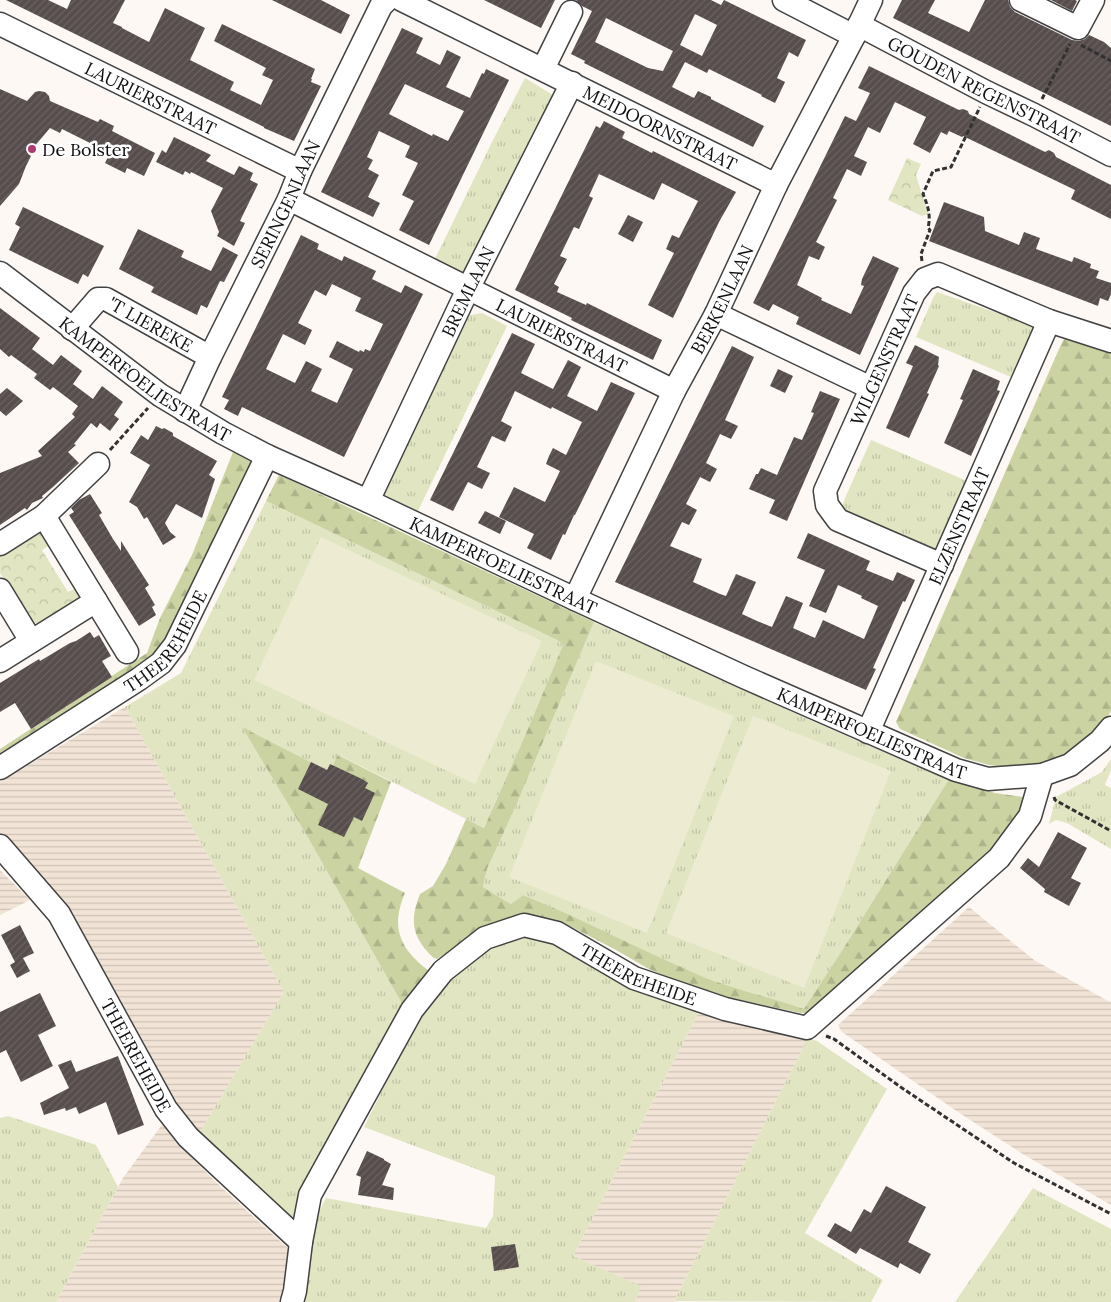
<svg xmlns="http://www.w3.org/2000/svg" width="1111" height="1302" font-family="Lora,serif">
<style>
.farmland{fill:url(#farmland-rules)}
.grass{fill:url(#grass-tufts)}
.forest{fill:url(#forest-firs)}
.park{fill:url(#park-crowns)}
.pitch{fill:#edecd2}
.building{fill:url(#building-hatch);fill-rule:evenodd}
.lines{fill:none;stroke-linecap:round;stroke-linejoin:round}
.minor-casing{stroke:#434343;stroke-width:25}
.path{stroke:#323232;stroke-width:3;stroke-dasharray:5 2.5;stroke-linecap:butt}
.minor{stroke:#fff;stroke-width:22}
.poi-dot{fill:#ae396d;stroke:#fff;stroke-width:2}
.labels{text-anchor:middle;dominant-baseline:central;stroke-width:5;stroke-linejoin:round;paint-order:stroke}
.street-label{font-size:18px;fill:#101010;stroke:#fff}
.poi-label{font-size:18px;fill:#101010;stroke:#fff;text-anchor:start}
</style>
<defs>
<pattern id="farmland-rules" width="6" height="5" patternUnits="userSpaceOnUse" patternTransform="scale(1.25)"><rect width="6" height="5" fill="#f1e4d6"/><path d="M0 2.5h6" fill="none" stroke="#cec3b7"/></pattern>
<pattern id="grass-tufts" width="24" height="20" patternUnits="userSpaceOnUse" patternTransform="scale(1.25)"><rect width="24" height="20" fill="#e1e5c1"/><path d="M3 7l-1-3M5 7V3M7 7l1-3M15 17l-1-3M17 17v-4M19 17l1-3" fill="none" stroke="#c0c3a5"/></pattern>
<pattern id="forest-firs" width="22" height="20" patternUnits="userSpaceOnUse" patternTransform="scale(1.25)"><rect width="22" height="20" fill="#ccd3a2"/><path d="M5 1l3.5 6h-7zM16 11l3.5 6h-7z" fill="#aeb48a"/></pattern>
<pattern id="park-crowns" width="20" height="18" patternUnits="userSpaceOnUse" patternTransform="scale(1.25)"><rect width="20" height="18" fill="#e1e5c1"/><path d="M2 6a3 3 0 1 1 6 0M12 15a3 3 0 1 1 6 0" fill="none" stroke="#c0c3a5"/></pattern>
<pattern id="building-hatch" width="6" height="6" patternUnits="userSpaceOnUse" patternTransform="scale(1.25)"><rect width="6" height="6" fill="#574d4d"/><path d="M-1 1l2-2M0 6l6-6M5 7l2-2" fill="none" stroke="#6a6262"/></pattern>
</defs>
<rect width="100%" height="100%" fill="#fdf8f4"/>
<path class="farmland" d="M 125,707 L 284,992 L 197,1137 L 188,1128 L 155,1068 L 129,1017 L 77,925 L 0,848 L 0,782 Z
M 0,870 L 30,900 L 0,915 Z
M 969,907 L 1034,960 L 1110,1002 L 1111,1001 L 1111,1205 L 1021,1153 L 958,1112 L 842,1032 L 838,1025 Z
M 700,1010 L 808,1038 L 674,1301 L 676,1302 L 635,1302 L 640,1286 L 573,1256 Z
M 166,1122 L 177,1141 L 192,1158 L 221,1187 L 294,1254 L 286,1302 L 56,1302 L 123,1178 L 161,1126 Z"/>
<path class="grass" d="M 525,78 L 553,95 L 466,272 L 458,276 L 433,263 L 492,142 Z
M 937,292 L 1029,324 L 1039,332 L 1018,380 L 916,337 L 934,296 Z
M 482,313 L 507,326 L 418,511 L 381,493 L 453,344 L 470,315 Z
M 871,440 L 974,484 L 941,553 L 841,510 L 845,498 Z
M 266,501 L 557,640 L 563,645 L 527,731 L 484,828 L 339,755 L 330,772 L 243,728 L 307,836 L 405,1009 L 298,1226 L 197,1137 L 284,992 L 125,707 L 181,673 Z
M 594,622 C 712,675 829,731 949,779 L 843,949 L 804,1010 C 770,997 733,989 699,975 C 640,951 583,919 523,895 L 511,904 L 483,887 L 487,869 L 515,808 Z
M 1111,759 L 1111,770 L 1105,785 L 1111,788 L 1111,849 L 1067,823 L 1056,820 L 1049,824 L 1056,797 L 1102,772 Z
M 533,936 L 549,940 L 700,1010 L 573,1256 L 641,1286 L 635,1302 L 302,1302 L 316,1218 L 326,1198 L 486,1228 L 493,1216 L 495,1176 L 364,1127 L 380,1095 L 405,1040 L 430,1001 L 448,980 L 472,958 L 516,937 Z
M 808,1038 L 817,1041 L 887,1089 L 805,1233 L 883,1280 L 871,1302 L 674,1301 Z
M 8,1116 L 96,1145 L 118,1187 L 56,1302 L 0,1302 L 0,1118 Z
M 1033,1188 L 1042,1193 L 1111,1229 L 1111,1302 L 955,1302 Z"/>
<path class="forest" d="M 1070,337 L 1111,353 L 1111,711 L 1105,722 L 1062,759 L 1020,769 L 989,765 L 964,758 L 900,729 L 896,722 L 1059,349 L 1064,339 Z
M 233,452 L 264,468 L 169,662 L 0,763 L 0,749 L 147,653 L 160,618 L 192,555 Z
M 279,475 L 594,622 L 515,808 L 487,869 L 483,887 L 511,904 L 523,895 C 583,919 640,950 699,975 C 733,989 769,997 804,1009 L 843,949 L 949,779 L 995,793 L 1030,798 L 1026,825 L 810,1013 L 801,1013 L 717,995 L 683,984 L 647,968 L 616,950 L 564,923 L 551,919 L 521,915 L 458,945 L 437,959 C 431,957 429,953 425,949 C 410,930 412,915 420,894 L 433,886 L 446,864 L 466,819 L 484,828 L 527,731 L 563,645 L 557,640 L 266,501 Z
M 242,727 L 330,772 L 338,755 L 391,782 L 358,868 L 405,893 C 390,928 400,949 429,971 L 405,1009 L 307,836 Z"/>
<path class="park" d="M 907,158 L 921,164 L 916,175 L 928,214 L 922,216 L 888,200 Z
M 39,530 L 53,543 L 42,550 L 68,592 L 81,586 L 83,596 L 41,625 L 33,622 L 29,619 L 0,573 L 0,552 Z"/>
<path class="pitch" d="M 321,537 L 542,641 L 475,784 L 254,680 Z
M 596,661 L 734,716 L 647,933 L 509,877 Z
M 753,716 L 891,771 L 804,988 L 666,933 Z"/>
<path class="building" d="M 6,0 L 48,0 L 67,9 L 71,0 L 125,0 L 113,23 L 122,27 L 122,28 L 149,42 L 165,8 L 205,28 L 190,60 L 234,82 L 230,90 L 261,105 L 273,80 L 262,75 L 266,68 L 214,41 L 222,24 L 315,69 L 311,79 L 312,79 L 311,82 L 321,86 L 294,141 L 264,128 L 264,127 Z
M 272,0 L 321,0 L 350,15 L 341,34 Z
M 484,0 L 555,0 L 541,28 Z
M 576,0 L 711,0 L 721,5 L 724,0 L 806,40 L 798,57 L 789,52 L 777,78 L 785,82 L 775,103 L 761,96 L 762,95 L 709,69 L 707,73 L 685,62 L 672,87 L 694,98 L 698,91 L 711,97 L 711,99 L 764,126 L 753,147 L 584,63 L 585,61 L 571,54 L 592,11 L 582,6 ZM 695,14 L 717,25 L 702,56 L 680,45 ZM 606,18 L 673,51 L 663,71 L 648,68 L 595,42 Z
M 902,0 L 935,0 L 928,13 L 969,32 L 985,0 L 1008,0 L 1010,7 L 1015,12 L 1072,40 L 1079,41 L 1085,39 L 1089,35 L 1104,42 L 1111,48 L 1111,126 L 893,18 Z
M 1051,0 L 1075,0 L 1077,1 L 1072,11 Z
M 402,28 L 423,38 L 416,53 L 440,65 L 447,50 L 461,57 L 446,87 L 470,98 L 482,73 L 484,74 L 486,69 L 509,80 L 429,245 L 399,230 L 414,201 L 402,195 L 418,163 L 405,157 L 410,146 L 379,131 L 367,157 L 373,160 L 368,169 L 379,175 L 368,197 L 380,203 L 373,217 L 321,192 ZM 405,84 L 464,111 L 448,141 L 433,134 L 432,136 L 389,114 Z
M 869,66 L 959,110 L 963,109 L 968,111 L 969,114 L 1045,152 L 1049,150 L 1054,153 L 1056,157 L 1111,185 L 1111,219 L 1071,199 L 1075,190 L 963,136 L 962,137 L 949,131 L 947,135 L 941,132 L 930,153 L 913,144 L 926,117 L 895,102 L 880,133 L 868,127 L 854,156 L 867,162 L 861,176 L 847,169 L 833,198 L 837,200 L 816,242 L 825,247 L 819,260 L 809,256 L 797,285 L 822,298 L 821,300 L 851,314 L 864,286 L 861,285 L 862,279 L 873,256 L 899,268 L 860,355 L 796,324 L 799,317 L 773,304 L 769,311 L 753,303 L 845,116 L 856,121 L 870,93 L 858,88 Z
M 0,89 L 27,101 L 35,92 L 39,91 L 45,92 L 49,96 L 50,101 L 98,122 L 100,119 L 114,126 L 112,131 L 155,153 L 144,176 L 127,168 L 125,173 L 105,163 L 110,153 L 62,129 L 60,133 L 50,128 L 28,154 L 31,156 L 26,166 L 19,184 L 0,206 Z
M 604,121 L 625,132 L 622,138 L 652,153 L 653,151 L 736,192 L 719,222 L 673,318 L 648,305 L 674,253 L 666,249 L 672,235 L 679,238 L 698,201 L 662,183 L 654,200 L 599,174 L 589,196 L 593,198 L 579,229 L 574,227 L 560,256 L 567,259 L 554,284 L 559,287 L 557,292 L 586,305 L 587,303 L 662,340 L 653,360 L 571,320 L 572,318 L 515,290 L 596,126 L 600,128 Z
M 174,137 L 211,155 L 206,161 L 234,175 L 239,166 L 253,173 L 250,180 L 258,184 L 240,221 L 245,223 L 234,246 L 217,236 L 219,232 L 211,211 L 223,188 L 191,172 L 190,174 L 185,171 L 183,175 L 156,162 L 162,150 L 166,153 Z
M 944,202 L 984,217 L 985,231 L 1019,245 L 1024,232 L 1040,238 L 1036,249 L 1072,262 L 1074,257 L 1091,264 L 1090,268 L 1099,271 L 1096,278 L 1111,283 L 1111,294 L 1108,301 L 1100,298 L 1098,306 L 929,241 Z
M 23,207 L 104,246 L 88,277 L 83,274 L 78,284 L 9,250 L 20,227 L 15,224 Z
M 628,215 L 643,222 L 633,242 L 618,234 Z
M 138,229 L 184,251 L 181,257 L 211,271 L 223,247 L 238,255 L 224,282 L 220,281 L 207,308 L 201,305 L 197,315 L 151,292 L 154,287 L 119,269 Z
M 301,235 L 319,244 L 317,249 L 342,261 L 344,256 L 376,271 L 372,279 L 401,293 L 405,285 L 423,294 L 344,457 L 242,407 L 238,416 L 224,409 L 229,400 L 222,397 ZM 332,284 L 361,298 L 355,311 L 383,324 L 370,351 L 365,349 L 364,352 L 360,350 L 359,352 L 337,341 L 329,357 L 353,369 L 337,403 L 311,391 L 322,369 L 306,361 L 295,383 L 266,369 L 283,334 L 305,345 L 312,330 L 298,323 L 315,290 L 326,296 Z
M 0,308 L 40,338 L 32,349 L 53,365 L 61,355 L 82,371 L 73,384 L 93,399 L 102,386 L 123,402 L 114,415 L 119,419 L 110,431 L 100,423 L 97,428 L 91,423 L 74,444 L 76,445 L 68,452 L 79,463 L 53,487 L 42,496 L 43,498 L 32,503 L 27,510 L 25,508 L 0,525 L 0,473 L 42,456 L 38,451 L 75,417 L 72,414 L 78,406 L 53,387 L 50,390 L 34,378 L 37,374 L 11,355 L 9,357 L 0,349 Z
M 512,333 L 535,344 L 521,373 L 553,389 L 568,360 L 581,367 L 567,396 L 597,411 L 611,382 L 635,393 L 575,515 L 574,515 L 565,535 L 563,534 L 551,560 L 527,548 L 534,534 L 499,517 L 514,487 L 545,502 L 560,471 L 546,464 L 549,456 L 553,448 L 566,455 L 582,422 L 552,407 L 551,409 L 515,391 L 501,421 L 512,427 L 505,442 L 492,436 L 477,467 L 490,473 L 482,489 L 468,482 L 453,511 L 430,500 Z
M 915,345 L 939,357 L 938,365 L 939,366 L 927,393 L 929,394 L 909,438 L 886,428 L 913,366 L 906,363 Z
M 732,346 L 754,357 L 725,420 L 738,426 L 731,439 L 720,434 L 706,463 L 717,469 L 710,482 L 700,477 L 686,504 L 697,510 L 689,525 L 682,522 L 670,546 L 702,559 L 693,582 L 720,594 L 726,596 L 736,574 L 756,582 L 742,614 L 757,621 L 772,627 L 786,596 L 803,603 L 793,628 L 815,638 L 823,620 L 864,639 L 878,606 L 861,598 L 862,596 L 838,585 L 826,613 L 809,606 L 825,570 L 797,558 L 808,533 L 870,561 L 866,570 L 893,581 L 897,572 L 915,580 L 905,602 L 903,601 L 873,668 L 876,669 L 866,690 L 615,582 Z
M 778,369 L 793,376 L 785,393 L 770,386 Z
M 973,369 L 1000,381 L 997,390 L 1000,391 L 971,456 L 944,443 L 963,400 L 960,399 Z
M 7,388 L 23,401 L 6,416 L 0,411 L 0,394 Z
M 820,391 L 840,399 L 787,521 L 769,513 L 775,500 L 749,489 L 756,474 L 758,474 L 761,468 L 777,475 L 794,437 L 802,440 L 814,413 L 811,412 Z
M 156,426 L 162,429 L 164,428 L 173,433 L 173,436 L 217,461 L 209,475 L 215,479 L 202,518 L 176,504 L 165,523 L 170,532 L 176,537 L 163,545 L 147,517 L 144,519 L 137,507 L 129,502 L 150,465 L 130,453 L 141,435 L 148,440 Z
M 90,494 L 102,513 L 99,515 L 113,539 L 121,551 L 121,541 L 149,585 L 145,588 L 155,605 L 152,607 L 156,615 L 139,626 L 69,515 L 74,512 L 71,508 L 79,500 Z
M 485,511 L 506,521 L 500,534 L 478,523 Z
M 90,632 L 94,638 L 99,635 L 111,656 L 102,661 L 112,677 L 31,729 L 15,703 L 0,712 L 0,683 L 39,659 L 40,661 L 70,643 L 76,641 Z
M 311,762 L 327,770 L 330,764 L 362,779 L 368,783 L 365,788 L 375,793 L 362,821 L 354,817 L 344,837 L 318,825 L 328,804 L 298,789 Z
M 1058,832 L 1087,848 L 1071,878 L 1081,883 L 1069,906 L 1044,892 L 1045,889 L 1020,868 L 1028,858 L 1039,867 Z
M 20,925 L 34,953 L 23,958 L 30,971 L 17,978 L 10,965 L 15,962 L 1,935 Z
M 40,993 L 56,1026 L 38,1035 L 53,1066 L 21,1082 L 6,1050 L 0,1053 L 0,1012 Z
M 118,1056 L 144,1125 L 118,1135 L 106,1102 L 79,1114 L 76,1107 L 66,1111 L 65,1108 L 44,1115 L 40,1103 L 69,1088 L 58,1065 L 71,1060 L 76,1072 Z
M 367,1151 L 384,1159 L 384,1160 L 391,1164 L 382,1185 L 394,1188 L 393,1200 L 358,1195 L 361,1177 L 356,1175 Z
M 886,1186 L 926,1207 L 908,1242 L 931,1254 L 920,1274 L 900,1263 L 898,1268 L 860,1248 L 856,1254 L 827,1236 L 835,1223 L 851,1232 L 864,1209 L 871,1213 Z
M 515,1244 L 519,1267 L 494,1271 L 491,1247 Z"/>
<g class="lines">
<g class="minor-casing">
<g id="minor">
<path id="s1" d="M 402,0 L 776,185"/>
<path d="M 784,0 L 854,36"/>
<path d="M 1021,0 L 1078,28 L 1093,0"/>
<path id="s2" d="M 0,24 L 300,171"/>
<path id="s3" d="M 859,25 L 986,92 L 1034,115 L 1111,155"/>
<path d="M 543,69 L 571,12"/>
<path id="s4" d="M 289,199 L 674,391"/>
<path id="s5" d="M 0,273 L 160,395 L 223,433 L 267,456 L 368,501 L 575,599 L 744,677 L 956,770 L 988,779 L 1042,775 L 1070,765 L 1100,741 L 1111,728"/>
<path d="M 716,314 L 871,388"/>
<path id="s6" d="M 72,329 L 98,299 L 106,299 L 210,357"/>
<path id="s7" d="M 185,411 L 210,357 L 289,199 L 300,171 L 381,6 L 387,0"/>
<path id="s8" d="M 368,501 L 468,289 L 572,83"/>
<path d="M 44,516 L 127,652"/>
<path d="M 0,544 L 44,516 L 98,464"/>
<path id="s9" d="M 942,565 L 838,520 L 827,505 L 825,491 L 914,293 L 925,279 L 938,274 L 1049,321 L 1111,341"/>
<path d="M 0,590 L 31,641"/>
<path id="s10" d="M 575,599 L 674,391 L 716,314 L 776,185 L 854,36 L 871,0"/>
<path d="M 0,661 L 96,601"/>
<path id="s11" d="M 868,732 L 1049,321"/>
<path id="s12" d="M 0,768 L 139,679 L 161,663 L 175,645 L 267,456"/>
<path id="s13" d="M 0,846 L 59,914 L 166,1109 L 188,1137 L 301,1242"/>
<path id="s14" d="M 292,1302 L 295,1291 L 301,1242 L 310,1195 L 412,1010 L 443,971 L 485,938 L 524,925 L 557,933 L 634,978 L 725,1009 L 807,1028 L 999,858 L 1030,816 L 1042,775"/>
</g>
</g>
<path class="path" d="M 1081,45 L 1111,61
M 1042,99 L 1070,44
M 922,261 L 921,254 L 930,230 L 928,228 C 931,215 928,206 923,194 L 933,171 L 951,167 L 980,107
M 110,450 L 148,408
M 1054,797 L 1055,800 L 1111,831
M 826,1036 L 834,1039 L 902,1088 L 1014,1163 L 1111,1214"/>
<use href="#minor" class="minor"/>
</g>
<circle class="poi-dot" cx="32" cy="149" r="5"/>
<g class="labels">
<g class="street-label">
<text stroke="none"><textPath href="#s3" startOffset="141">GOUDEN REGENSTRAAT</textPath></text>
<text stroke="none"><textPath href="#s2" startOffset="168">LAURIERSTRAAT</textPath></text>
<text stroke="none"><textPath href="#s1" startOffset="288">MEIDOORNSTRAAT</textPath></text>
<text stroke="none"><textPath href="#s7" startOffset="230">SERINGENLAAN</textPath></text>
<text stroke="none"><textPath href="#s8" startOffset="232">BREMLAAN</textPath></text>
<text stroke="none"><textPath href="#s10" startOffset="334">BERKENLAAN</textPath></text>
<text stroke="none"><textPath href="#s6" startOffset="99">'T LIEREKE</textPath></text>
<text stroke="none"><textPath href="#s4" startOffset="305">LAURIERSTRAAT</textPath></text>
<text stroke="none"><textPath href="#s9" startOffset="290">WILGENSTRAAT</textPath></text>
<text stroke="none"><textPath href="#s5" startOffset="180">KAMPERFOELIESTRAAT</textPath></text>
<text stroke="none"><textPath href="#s11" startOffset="225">ELZENSTRAAT</textPath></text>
<text stroke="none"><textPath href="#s5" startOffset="585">KAMPERFOELIESTRAAT</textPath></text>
<text stroke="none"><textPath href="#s12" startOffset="212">THEEREHEIDE</textPath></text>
<text stroke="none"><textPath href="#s5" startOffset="990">KAMPERFOELIESTRAAT</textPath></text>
<text stroke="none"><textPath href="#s14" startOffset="590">THEEREHEIDE</textPath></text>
<text stroke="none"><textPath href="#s13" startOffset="251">THEEREHEIDE</textPath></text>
</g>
<g class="poi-label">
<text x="42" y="149">De Bolster</text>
</g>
</g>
</svg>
